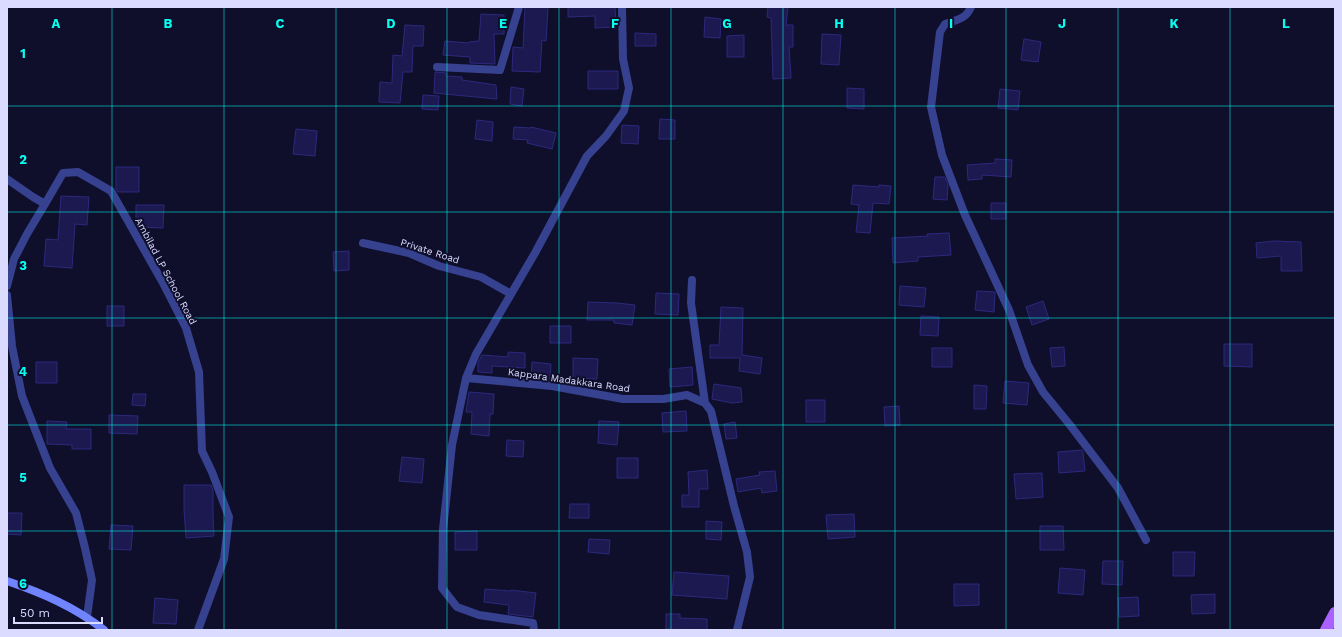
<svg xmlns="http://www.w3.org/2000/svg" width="1342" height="637" font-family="'Work Sans',sans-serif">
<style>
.building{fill:#1b194f;stroke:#2c297d}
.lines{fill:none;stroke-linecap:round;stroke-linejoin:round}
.street{stroke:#36418f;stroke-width:8}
.secondary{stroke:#7184ff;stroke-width:8}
.primary{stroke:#aa61ff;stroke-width:12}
.grid{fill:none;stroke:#06ffef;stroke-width:1;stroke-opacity:0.55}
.labels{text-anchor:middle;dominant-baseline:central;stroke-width:4;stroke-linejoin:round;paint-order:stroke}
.street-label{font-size:10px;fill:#dadbff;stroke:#0f0f2c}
.grid-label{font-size:13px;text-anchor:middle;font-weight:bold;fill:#06ffef;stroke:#0f0f2c;stroke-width:4;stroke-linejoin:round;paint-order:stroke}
</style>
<rect width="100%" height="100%" fill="#0f0f2c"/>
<path class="building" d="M 525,7 L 548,7 L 546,41 L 542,40 L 540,72 L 512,71 L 513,47 L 523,48 Z
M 568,7 L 615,7 L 616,27 L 595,28 L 595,16 L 568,17 Z
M 768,7 L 788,7 L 786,25 L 793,25 L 793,47 L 789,47 L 791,78 L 773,79 L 771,18 L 767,17 Z
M 481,14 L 504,15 L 504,34 L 494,34 L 495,64 L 470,63 L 470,57 L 443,55 L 445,41 L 469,43 L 469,42 L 479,41 Z
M 705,17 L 721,19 L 720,38 L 704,37 Z
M 405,25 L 424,26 L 423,46 L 413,46 L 412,72 L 403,72 L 400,103 L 379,102 L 380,82 L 392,83 L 393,55 L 402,56 Z
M 635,33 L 656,34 L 656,46 L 635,46 Z
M 822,34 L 841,35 L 839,65 L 821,64 Z
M 744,35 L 744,57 L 727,57 L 727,36 Z
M 1024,39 L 1041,42 L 1038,62 L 1021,60 Z
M 588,71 L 618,71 L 618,89 L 588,89 Z
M 435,72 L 446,73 L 446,76 L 462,77 L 462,80 L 496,85 L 497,99 L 434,93 Z
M 511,87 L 524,89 L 522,106 L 510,104 Z
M 847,88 L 864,89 L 864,109 L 847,108 Z
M 1000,89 L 1020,91 L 1018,110 L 998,108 Z
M 423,95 L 439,96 L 438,110 L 422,109 Z
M 660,119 L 675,120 L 675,139 L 659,139 Z
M 477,120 L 493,122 L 492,141 L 475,139 Z
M 622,125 L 639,126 L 638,144 L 621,143 Z
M 514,127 L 531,128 L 531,127 L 556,133 L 552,149 L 527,143 L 528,140 L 513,139 Z
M 296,129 L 317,131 L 315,156 L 293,154 Z
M 995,159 L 1012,160 L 1011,177 L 982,175 L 982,179 L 968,180 L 967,165 L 995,163 Z
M 116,167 L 139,167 L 139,192 L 118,192 L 116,189 Z
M 935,177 L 945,177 L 948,185 L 947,200 L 933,199 Z
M 853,185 L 879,187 L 879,185 L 891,186 L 889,204 L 873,203 L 870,233 L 856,232 L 859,205 L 851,204 Z
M 61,196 L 89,197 L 87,225 L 75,224 L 72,268 L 44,266 L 46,239 L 58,240 Z
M 991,203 L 1006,203 L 1006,219 L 991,219 Z
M 136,205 L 164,205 L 163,228 L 138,227 L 136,223 Z
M 949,233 L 951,255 L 918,257 L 918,261 L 893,263 L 892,238 L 928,236 L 927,234 Z
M 1274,241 L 1301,242 L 1302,271 L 1281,271 L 1281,256 L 1257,258 L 1256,243 Z
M 349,251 L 349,270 L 334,271 L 333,252 Z
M 900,286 L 926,288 L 924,307 L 899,305 Z
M 977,291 L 995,292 L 994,312 L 975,310 Z
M 656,293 L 679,294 L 678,315 L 655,314 Z
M 1043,301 L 1049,319 L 1032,325 L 1026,307 Z
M 588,302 L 617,303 L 635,305 L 632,325 L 614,323 L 614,320 L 587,320 Z
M 107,306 L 124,306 L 124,326 L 107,326 Z
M 721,307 L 743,308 L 742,355 L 762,358 L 760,374 L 739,371 L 740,358 L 710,358 L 710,345 L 719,345 Z
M 921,316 L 939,317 L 938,336 L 920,335 Z
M 550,326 L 571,326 L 571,343 L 550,343 Z
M 1224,344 L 1252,344 L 1252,367 L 1224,366 Z
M 1064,347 L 1065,366 L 1052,367 L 1050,348 Z
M 932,348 L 952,348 L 952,367 L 932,367 Z
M 508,352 L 525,353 L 525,368 L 492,366 L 492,373 L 478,372 L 478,363 L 482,355 L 508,357 Z
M 573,358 L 598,359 L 597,379 L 573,378 Z
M 36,362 L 57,362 L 57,383 L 36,383 Z
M 532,362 L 551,364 L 550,380 L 531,378 Z
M 692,367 L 693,385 L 670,387 L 669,369 Z
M 1005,381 L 1029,383 L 1027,405 L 1003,403 Z
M 714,384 L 741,388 L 742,402 L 732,403 L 712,399 Z
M 974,385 L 987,386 L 986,409 L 974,409 Z
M 469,392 L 494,394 L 493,414 L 490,414 L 489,436 L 471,434 L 472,412 L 466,412 Z
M 133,394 L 146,394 L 145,406 L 132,405 Z
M 806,400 L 825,400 L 825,422 L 806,422 Z
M 899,406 L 900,425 L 885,426 L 884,407 Z
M 686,411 L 687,431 L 663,432 L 662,413 Z
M 109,415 L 138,416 L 137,434 L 109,433 Z
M 47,421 L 67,422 L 66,429 L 91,429 L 91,449 L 72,449 L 72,445 L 47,444 Z
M 599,421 L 619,422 L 617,445 L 598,443 Z
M 735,422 L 737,438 L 726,439 L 724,424 Z
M 507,440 L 524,441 L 523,457 L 506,456 Z
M 1082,450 L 1083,452 L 1085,471 L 1059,473 L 1058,452 Z
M 402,457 L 424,459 L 422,483 L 399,481 Z
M 617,458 L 638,458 L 638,478 L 617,478 Z
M 707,470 L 708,489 L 699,489 L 699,507 L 682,507 L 682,495 L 689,495 L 688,472 Z
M 775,471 L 777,491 L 762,493 L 761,488 L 738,492 L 736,479 L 760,475 L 759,472 Z
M 1042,473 L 1043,497 L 1016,499 L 1014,474 Z
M 184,485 L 211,485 L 213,490 L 213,516 L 214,536 L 186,538 L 184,509 Z
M 570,504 L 589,504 L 589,518 L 569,518 Z
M 7,513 L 22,513 L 21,535 L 7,534 Z
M 854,514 L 855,537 L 828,539 L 826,515 Z
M 706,521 L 722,522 L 721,540 L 706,539 Z
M 111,525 L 133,526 L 131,550 L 109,549 Z
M 1040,526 L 1063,526 L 1064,550 L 1040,550 Z
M 477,531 L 477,550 L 455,550 L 455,532 Z
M 589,539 L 610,540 L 609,554 L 588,552 Z
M 1173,552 L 1195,552 L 1194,576 L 1173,576 Z
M 1103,561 L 1123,561 L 1122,585 L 1102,584 Z
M 1060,568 L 1085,570 L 1083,595 L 1058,593 Z
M 674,572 L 729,576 L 727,599 L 672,595 Z
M 954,584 L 979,584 L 979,605 L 954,606 Z
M 485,589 L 511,591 L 511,590 L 536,593 L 533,617 L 508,614 L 509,605 L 484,602 Z
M 1215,594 L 1215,613 L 1192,614 L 1191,595 Z
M 1138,597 L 1139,616 L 1119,617 L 1118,598 Z
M 155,598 L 178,600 L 176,624 L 153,623 Z
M 666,614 L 680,614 L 680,618 L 707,619 L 707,630 L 666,629 Z"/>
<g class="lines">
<path class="street" d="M 622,7 L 623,59 L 629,88 L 624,111 L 606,136 L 587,156 L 535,253 L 476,354 L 466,378 L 552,386 L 623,399 L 663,399 L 687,395 L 705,403 L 711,411 L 734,506 L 747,552 L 750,577 L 737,630
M 971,7 C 966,19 957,20 945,24 L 940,32 L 931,107 L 942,155 L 965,215 L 1009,310 L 1028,365 L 1043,392 L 1070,425 L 1118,488 L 1146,540
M 437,67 L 500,70 L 519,7
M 7,179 L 33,197 L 45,204 L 63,173 L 78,172 L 111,191 L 163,283 L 186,328 L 199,372 L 202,451 L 212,472 L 229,517 L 224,559 L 198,630
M 363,243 L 409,253 L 439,266 L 481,277 L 511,294
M 692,280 L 691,303 L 705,403
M 7,286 L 14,259 L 27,234 L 45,204
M 7,295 L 12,346 L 22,396 L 50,468 L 76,513 L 85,548 L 92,580 L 87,617
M 466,378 L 452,445 L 443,529 L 442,588 L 457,607 L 479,615 L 533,623 L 534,630"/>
<path class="secondary" d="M 7,581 C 42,593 75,607 104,630"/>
<path class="primary" d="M 1326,630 L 1335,613"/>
</g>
<path class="grid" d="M 112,7 L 112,630M 224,7 L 224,630M 336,7 L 336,630M 447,7 L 447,630M 559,7 L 559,630M 671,7 L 671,630M 783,7 L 783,630M 895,7 L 895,630M 1006,7 L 1006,630M 1118,7 L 1118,630M 1230,7 L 1230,630M 7,106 L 1335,106M 7,212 L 1335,212M 7,318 L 1335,318M 7,425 L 1335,425M 7,531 L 1335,531"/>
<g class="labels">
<g class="street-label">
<text transform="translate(430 251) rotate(18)">Private Road</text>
<text transform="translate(166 271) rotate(62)">Ambilad LP School Road</text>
<text transform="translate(569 380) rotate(8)">Kappara Madakkara Road</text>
</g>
</g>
<g class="grid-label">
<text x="56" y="28">A</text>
<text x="168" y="28">B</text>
<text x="280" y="28">C</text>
<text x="391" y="28">D</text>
<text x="503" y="28">E</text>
<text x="615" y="28">F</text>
<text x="727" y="28">G</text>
<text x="839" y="28">H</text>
<text x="951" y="28">I</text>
<text x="1062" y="28">J</text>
<text x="1174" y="28">K</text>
<text x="1286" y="28">L</text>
<text x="23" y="58">1</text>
<text x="23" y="164">2</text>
<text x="23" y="270">3</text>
<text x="23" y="376">4</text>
<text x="23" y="482">5</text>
<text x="23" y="588">6</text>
</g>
<rect width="1342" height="637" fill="none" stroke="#dadbff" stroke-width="16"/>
<path d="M14 617v6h88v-6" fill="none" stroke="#dadbff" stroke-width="2"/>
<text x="20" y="617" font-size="12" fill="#dadbff" stroke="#0f0f2c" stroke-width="3" paint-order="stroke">50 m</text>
</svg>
